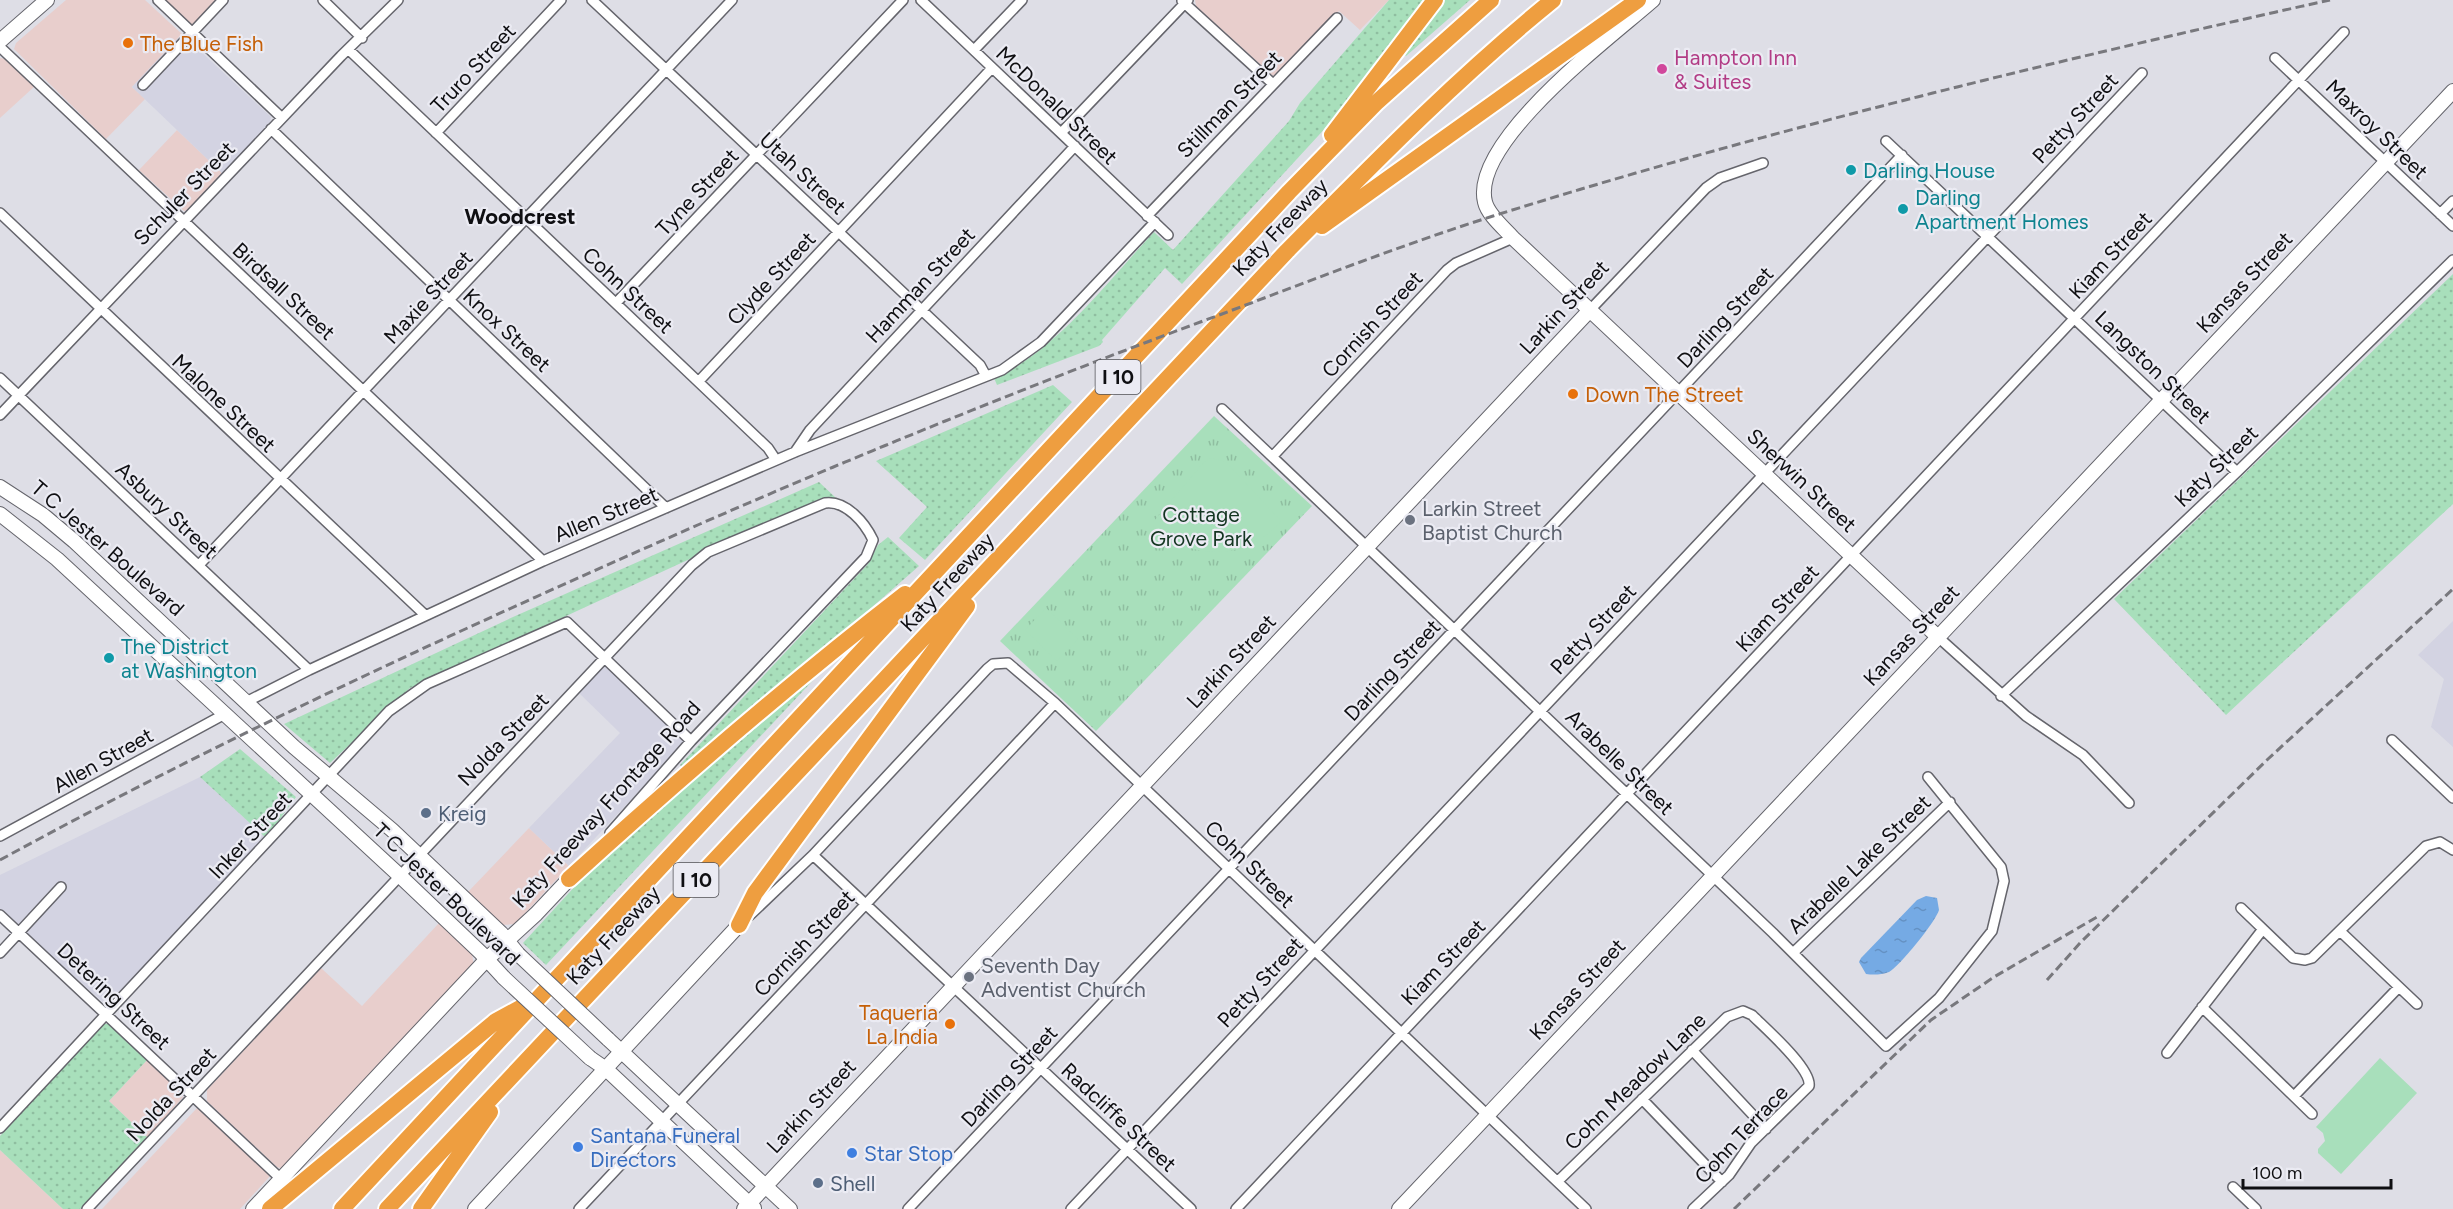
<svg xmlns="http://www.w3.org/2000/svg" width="2453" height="1209" font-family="Figtree,sans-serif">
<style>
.commercial{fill:#e8cecc}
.built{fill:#d3d3e2}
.grass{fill:url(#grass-dots)}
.park{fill:url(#park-tufts)}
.pitch{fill:#a8dfbb}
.water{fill:url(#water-ripples)}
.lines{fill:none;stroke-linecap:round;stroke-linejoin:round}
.street-casing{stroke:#65656c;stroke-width:12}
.secondary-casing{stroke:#65656c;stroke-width:16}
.highway-casing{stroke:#fff;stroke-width:20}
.street{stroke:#fff;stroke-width:9}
.secondary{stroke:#fff;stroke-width:14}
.highway{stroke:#ee9e40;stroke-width:16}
.rail{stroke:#78787d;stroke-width:3;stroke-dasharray:9 4.5;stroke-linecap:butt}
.secondary-bridge-casing{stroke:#65656c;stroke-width:16;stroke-linecap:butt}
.secondary-bridge{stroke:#fff;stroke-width:14}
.food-dot{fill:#e8710a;stroke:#ebebf3;stroke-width:2}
.hotel-dot{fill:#d1479c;stroke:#ebebf3;stroke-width:2}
.culture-dot{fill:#0f9aa8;stroke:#ebebf3;stroke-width:2}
.worship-dot{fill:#6b7280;stroke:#ebebf3;stroke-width:2}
.service-dot{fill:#5c6f8a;stroke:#ebebf3;stroke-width:2}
.shop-dot{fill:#3f7fe0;stroke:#ebebf3;stroke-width:2}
.labels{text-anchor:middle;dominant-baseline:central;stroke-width:4.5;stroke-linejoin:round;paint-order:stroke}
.shield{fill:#ebebf3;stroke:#515156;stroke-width:1.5}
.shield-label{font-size:20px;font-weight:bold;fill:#0f0f12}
.food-label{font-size:21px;fill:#c56008;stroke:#ebebf3;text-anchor:start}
.hotel-label{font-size:21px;fill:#b23c85;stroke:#ebebf3;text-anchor:start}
.street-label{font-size:21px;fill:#0f0f12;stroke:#ebebf3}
.culture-label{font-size:21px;fill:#0d838f;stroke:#ebebf3;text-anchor:start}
.worship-label{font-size:21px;fill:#5b616d;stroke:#ebebf3;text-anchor:start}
.park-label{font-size:21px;fill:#133521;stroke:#ebebf3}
.service-label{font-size:21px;fill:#4e5e75;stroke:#ebebf3;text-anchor:start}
.shop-label{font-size:21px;fill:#366cbe;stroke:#ebebf3;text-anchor:start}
.neighbourhood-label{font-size:22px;font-weight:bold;fill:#0f0f12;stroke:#ebebf3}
</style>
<defs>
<pattern id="grass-dots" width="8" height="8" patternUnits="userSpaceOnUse" patternTransform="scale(1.5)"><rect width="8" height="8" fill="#a8dfbb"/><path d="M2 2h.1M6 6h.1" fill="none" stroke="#8fbea0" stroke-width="1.8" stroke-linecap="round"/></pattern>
<pattern id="park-tufts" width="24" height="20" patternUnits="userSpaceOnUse" patternTransform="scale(1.5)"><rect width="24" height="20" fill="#a8dfbb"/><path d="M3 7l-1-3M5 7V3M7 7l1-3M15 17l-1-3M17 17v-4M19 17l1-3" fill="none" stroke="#8fbea0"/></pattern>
<pattern id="water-ripples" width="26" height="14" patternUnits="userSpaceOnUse" patternTransform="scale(1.5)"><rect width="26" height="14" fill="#75aae4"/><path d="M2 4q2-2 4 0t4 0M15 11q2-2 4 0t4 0" fill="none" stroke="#6491c3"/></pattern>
</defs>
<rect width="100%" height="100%" fill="#dedee6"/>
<path class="commercial" d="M 66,0 L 145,0 L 182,34 L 132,87 L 145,99 L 106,139 L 14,49 L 16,43 Z
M 162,0 L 219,0 L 196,22 L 190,25 Z
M 1195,0 L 1389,0 L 1360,30 L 1339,11 L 1279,73 L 1273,76 L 1196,6 Z
M 0,58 L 6,59 L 35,86 L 0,118 Z
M 177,130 L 222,173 L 188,210 L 184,211 L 139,170 Z
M 529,828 L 569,866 L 515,924 L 502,925 L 467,893 Z
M 439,923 L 472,954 L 474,966 L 283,1169 L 277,1167 L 207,1101 L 207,1090 L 321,968 L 362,1006 Z
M 148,1059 L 183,1093 L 183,1097 L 148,1138 L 109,1101 Z
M 197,1108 L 271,1175 L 240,1209 L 102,1209 Z
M 0,1150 L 63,1209 L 0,1209 Z"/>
<path class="built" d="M 182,34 L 271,117 L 270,123 L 222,173 L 132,87 Z
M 2453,621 L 2453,747 L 2431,727 L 2444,679 L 2418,655 Z
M 605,666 L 683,737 L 684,743 L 569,866 L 529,828 L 620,733 L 579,693 Z
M 200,777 L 266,838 L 112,1003 L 105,1004 L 0,910 L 0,875 Z"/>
<path class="grass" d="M 1389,0 L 1429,0 L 1364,86 L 1182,284 L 1165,268 L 1102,340 L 1103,342 L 1099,346 L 997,385 L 994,378 C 1054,353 1109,280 1154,232 L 1173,250 L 1289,121 L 1300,103 Z
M 1440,0 L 1470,0 L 1406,56 L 1401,51 Z
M 2453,274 L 2453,504 L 2226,715 L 2114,599 Z
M 1053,385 L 1072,402 L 925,560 L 899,538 L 927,507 L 876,461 Z
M 819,482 L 836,498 L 825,500 L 705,552 L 410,688 L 330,763 L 284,724 L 513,617 Z
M 888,537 L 919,566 L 685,771 L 680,765 L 868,564 L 878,545 Z
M 813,671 L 817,676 L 546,965 L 523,943 L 589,871 Z
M 240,749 L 296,797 L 266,838 L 200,777 Z
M 103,1024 L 110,1024 L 148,1059 L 109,1101 L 148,1138 L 80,1209 L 63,1209 L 0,1150 L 0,1136 Z"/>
<path class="park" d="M 1214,416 L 1312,506 L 1096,731 L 1000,641 Z"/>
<path class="pitch" d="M 1211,458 L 1226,462 L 1281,521 C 1247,561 1191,562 1153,526 L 1154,521 L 1204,462 Z
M 1046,608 L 1078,639 L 1057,661 L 1025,630 Z
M 2380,1058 L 2417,1093 L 2341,1174 L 2318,1153 L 2318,1149 L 2325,1141 L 2323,1133 L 2316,1127 Z"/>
<path class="water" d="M 1926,896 L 1937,898 L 1939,910 C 1936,921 1899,967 1889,972 C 1881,975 1873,975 1866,974 L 1859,962 L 1861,958 L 1917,900 Z"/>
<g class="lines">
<g class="street-casing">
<path id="street" d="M 158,0 L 282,118
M 323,0 L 362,38
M 592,0 L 980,365 L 986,376
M 921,0 L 1168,235
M 1182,1 L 1273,84
M 0,47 L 543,561
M 349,50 L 768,448 L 776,460
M 974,50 L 1022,0
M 2275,58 L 2453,226
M 143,85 L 223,0
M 271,129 L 666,508
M 436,133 L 561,0
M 1061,133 L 1188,0
M 1886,141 L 2237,472
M 0,213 L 425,615
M 2440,214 L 2453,201
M 1147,216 L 1337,18
M 616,303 L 903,0
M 1590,310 L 1706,188 L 1720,178 L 1763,163
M 0,378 L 309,670
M 699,381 L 992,68
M 1222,409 L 1773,933 L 1886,1046 L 1939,998 L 1992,931 L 2004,881 L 2001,867 L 1928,777
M 0,415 L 341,56 L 398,0
M 795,452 L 810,430 L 1075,146
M 1273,456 L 1447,270 L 1456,263 L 1513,238
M 199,565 L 732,0
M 1938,637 L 2026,716 L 2083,755 L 2129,803
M 2001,696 L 2237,472 L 2453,260
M 246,702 L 309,670 L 543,561 L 795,452 L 1002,370 L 1041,342 L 1155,222
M 2392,740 L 2453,798
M 0,836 L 223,715
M 813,855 L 1191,1209
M 2241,908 L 2293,958 L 2305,960 L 2312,958 L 2426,846 L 2440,842 L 2453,850
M 0,915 L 281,1179
M 749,916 L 813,855 L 987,669 L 993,664 L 1008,663 L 1055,703 L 1586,1209
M 2341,932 L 2417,1004
M 1794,952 L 1950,802
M 0,953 L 61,887
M 2202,1007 L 2312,1114
M 1692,1050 L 1766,1129
M 2167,1053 L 2263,929
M 2294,1096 L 2399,987
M 1642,1099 L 1722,1182
M 0,1128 L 389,711 L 427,684 L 567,622 L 691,741
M 1558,1181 L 1727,1017 L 1743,1011 L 1752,1015 C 1765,1028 1812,1069 1809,1086 L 1751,1143 L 1729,1175 L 1693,1209
M 2233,1187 L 2256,1209
M 87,1209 L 692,565 L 708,552 L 825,503 C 846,500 865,523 873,540 L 866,557 L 691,741 L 610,833
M 579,1209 L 1055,703
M 908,1209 L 1902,155
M 1071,1209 L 2142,73
M 1236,1209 L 2344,32"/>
</g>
<g class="secondary-casing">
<path id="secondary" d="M 1653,0 C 1611,37 1470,142 1485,202 C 1488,215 1504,228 1513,238 L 1938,637
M 0,41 L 47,0
M 0,487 L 43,515 L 74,541 L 294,747 L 392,830 L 501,933 L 518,954
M 0,514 L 57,559 L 399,875 L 481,953 L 504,978
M 608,1039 L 790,1209
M 590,1058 L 606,1069 L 754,1208
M 253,1209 L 487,959 L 536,914 L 569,879
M 475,1209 L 739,925
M 744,1209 L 1590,310
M 1399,1209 L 2453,91"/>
</g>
<g class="highway-casing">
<path id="highway" d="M 1332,135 L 1435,0
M 1322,226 L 1638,0
M 569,879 C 678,780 789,684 905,594
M 739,925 L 755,893 L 967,606
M 270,1209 L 496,1021 L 531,1002
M 342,1209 L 1289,192 L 1377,102 L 1491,0
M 387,1209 L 1287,251 C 1373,164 1458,77 1553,0
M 421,1209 L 490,1112"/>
</g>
<use href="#street" class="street"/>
<use href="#secondary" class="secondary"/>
<use href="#highway" class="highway"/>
<path class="rail" d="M 0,860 C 227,736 463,628 700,524 C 872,449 1046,379 1222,314 C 1312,280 1402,245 1493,216 C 1768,130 2049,62 2330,0
M 2047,980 L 2081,942 L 2268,759 L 2453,589
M 1734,1209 L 1931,1020 L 1994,977 L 2097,917"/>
<g class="secondary-bridge-casing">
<path id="secondary-bridge" d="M 518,954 L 608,1039
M 504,978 L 590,1058"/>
</g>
<use href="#secondary-bridge" class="secondary-bridge"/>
</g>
<g class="food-dot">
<circle cx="128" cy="43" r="6"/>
<circle cx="1573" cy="394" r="6"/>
<circle cx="950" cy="1024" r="6"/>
</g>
<circle class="hotel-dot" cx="1662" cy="69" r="6"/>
<g class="culture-dot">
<circle cx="1851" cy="170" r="6"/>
<circle cx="1903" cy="209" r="6"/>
<circle cx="109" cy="658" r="6"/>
</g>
<g class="worship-dot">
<circle cx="1410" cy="520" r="6"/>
<circle cx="969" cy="977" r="6"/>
</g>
<g class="service-dot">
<circle cx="426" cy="813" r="6"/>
<circle cx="818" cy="1183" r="6"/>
</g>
<g class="shop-dot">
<circle cx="578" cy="1147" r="6"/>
<circle cx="852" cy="1153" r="6"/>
</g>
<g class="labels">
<g class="shield">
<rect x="1095.5" y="360" width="45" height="34" rx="4.5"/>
<rect x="673.5" y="863" width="45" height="34" rx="4.5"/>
</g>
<g class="shield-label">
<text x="1118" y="377">I 10</text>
<text x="696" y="880">I 10</text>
</g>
<g class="food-label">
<text x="140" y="43">The Blue Fish</text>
<text x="1585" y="394">Down The Street</text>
<text x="938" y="1012" text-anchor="end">Taqueria<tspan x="938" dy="24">La India</tspan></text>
</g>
<g class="hotel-label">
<text x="1674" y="57">Hampton Inn<tspan x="1674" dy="24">&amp; Suites</tspan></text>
</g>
<g class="street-label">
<text transform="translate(473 68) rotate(-47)">Truro Street</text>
<text transform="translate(1229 104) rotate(-46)">Stillman Street</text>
<text transform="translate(1057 105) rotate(44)">McDonald Street</text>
<text transform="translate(2075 118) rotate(-47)">Petty Street</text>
<text transform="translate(2377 129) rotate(44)">Maxroy Street</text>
<text transform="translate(803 173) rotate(43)">Utah Street</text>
<text transform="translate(697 192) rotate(-47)">Tyne Street</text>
<text transform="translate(184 193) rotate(-46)">Schuler Street</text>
<text transform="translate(1280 227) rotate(-46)">Katy Freeway</text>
<text transform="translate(2110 255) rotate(-47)">Kiam Street</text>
<text transform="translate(771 278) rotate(-47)">Clyde Street</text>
<text transform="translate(2244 282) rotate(-47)">Kansas Street</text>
<text transform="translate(920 285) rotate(-47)">Hamman Street</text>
<text transform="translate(628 290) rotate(43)">Cohn Street</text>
<text transform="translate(284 291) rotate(43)">Birdsall Street</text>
<text transform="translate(428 297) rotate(-47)">Maxie Street</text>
<text transform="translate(1564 307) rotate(-47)">Larkin Street</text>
<text transform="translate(1725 317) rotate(-47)">Darling Street</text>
<text transform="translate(1372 324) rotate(-47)">Cornish Street</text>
<text transform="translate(507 330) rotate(43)">Knox Street</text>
<text transform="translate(2153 367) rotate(44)">Langston Street</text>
<text transform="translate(224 403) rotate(43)">Malone Street</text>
<text transform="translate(2216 466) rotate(-44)">Katy Street</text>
<text transform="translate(1802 480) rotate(43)">Sherwin Street</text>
<text transform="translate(167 510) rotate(43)">Asbury Street</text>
<text transform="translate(606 514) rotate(-23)">Allen Street</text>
<text transform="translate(108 548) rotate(41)">T C Jester Boulevard</text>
<text transform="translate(947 582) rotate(-47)">Katy Freeway</text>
<text transform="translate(1777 608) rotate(-47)">Kiam Street</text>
<text transform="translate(1593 629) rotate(-47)">Petty Street</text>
<text transform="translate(1911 635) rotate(-47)">Kansas Street</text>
<text transform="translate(1231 661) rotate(-47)">Larkin Street</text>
<text transform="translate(1392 670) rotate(-47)">Darling Street</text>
<text transform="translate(503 739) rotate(-46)">Nolda Street</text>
<text transform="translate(103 760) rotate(-29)">Allen Street</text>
<text transform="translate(1620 762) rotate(44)">Arabelle Street</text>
<text transform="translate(606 804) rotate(-48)">Katy Freeway Frontage Road</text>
<text transform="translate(250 835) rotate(-47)">Inker Street</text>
<text transform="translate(1250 864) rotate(44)">Cohn Street</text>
<text transform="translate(1859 864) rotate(-44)">Arabelle Lake Street</text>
<text transform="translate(447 894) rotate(44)">T C Jester Boulevard</text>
<text transform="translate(613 935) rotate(-47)">Katy Freeway</text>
<text transform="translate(804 943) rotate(-47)">Cornish Street</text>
<text transform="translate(1443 962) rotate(-46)">Kiam Street</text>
<text transform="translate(1260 982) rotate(-47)">Petty Street</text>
<text transform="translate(1577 989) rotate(-47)">Kansas Street</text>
<text transform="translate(114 996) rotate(43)">Detering Street</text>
<text transform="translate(1009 1076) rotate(-47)">Darling Street</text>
<text transform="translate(1635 1081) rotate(-44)">Cohn Meadow Lane</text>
<text transform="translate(171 1094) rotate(-47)">Nolda Street</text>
<text transform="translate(811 1106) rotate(-47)">Larkin Street</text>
<text transform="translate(1119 1117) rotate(43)">Radcliffe Street</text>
<text transform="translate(1741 1134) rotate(-47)">Cohn Terrace</text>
</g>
<g class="culture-label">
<text x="1863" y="170">Darling House</text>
<text x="1915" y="197">Darling<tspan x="1915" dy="24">Apartment Homes</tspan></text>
<text x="121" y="646">The District<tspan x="121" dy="24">at Washington</tspan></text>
</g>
<g class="worship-label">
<text x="1422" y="508">Larkin Street<tspan x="1422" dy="24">Baptist Church</tspan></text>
<text x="981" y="965">Seventh Day<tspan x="981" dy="24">Adventist Church</tspan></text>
</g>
<g class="park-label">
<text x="1201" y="514">Cottage<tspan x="1201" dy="24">Grove Park</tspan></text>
</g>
<g class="service-label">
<text x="438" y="813">Kreig</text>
<text x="830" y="1183">Shell</text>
</g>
<g class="shop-label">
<text x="590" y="1135">Santana Funeral<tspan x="590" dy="24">Directors</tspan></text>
<text x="864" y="1153">Star Stop</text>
</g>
<g class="neighbourhood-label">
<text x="520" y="216">Woodcrest</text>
</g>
</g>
<path d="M2243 1179v9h148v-9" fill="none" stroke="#0f0f12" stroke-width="3"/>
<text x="2252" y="1179" font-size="18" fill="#0f0f12" stroke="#ebebf3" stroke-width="4.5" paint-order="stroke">100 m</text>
</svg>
